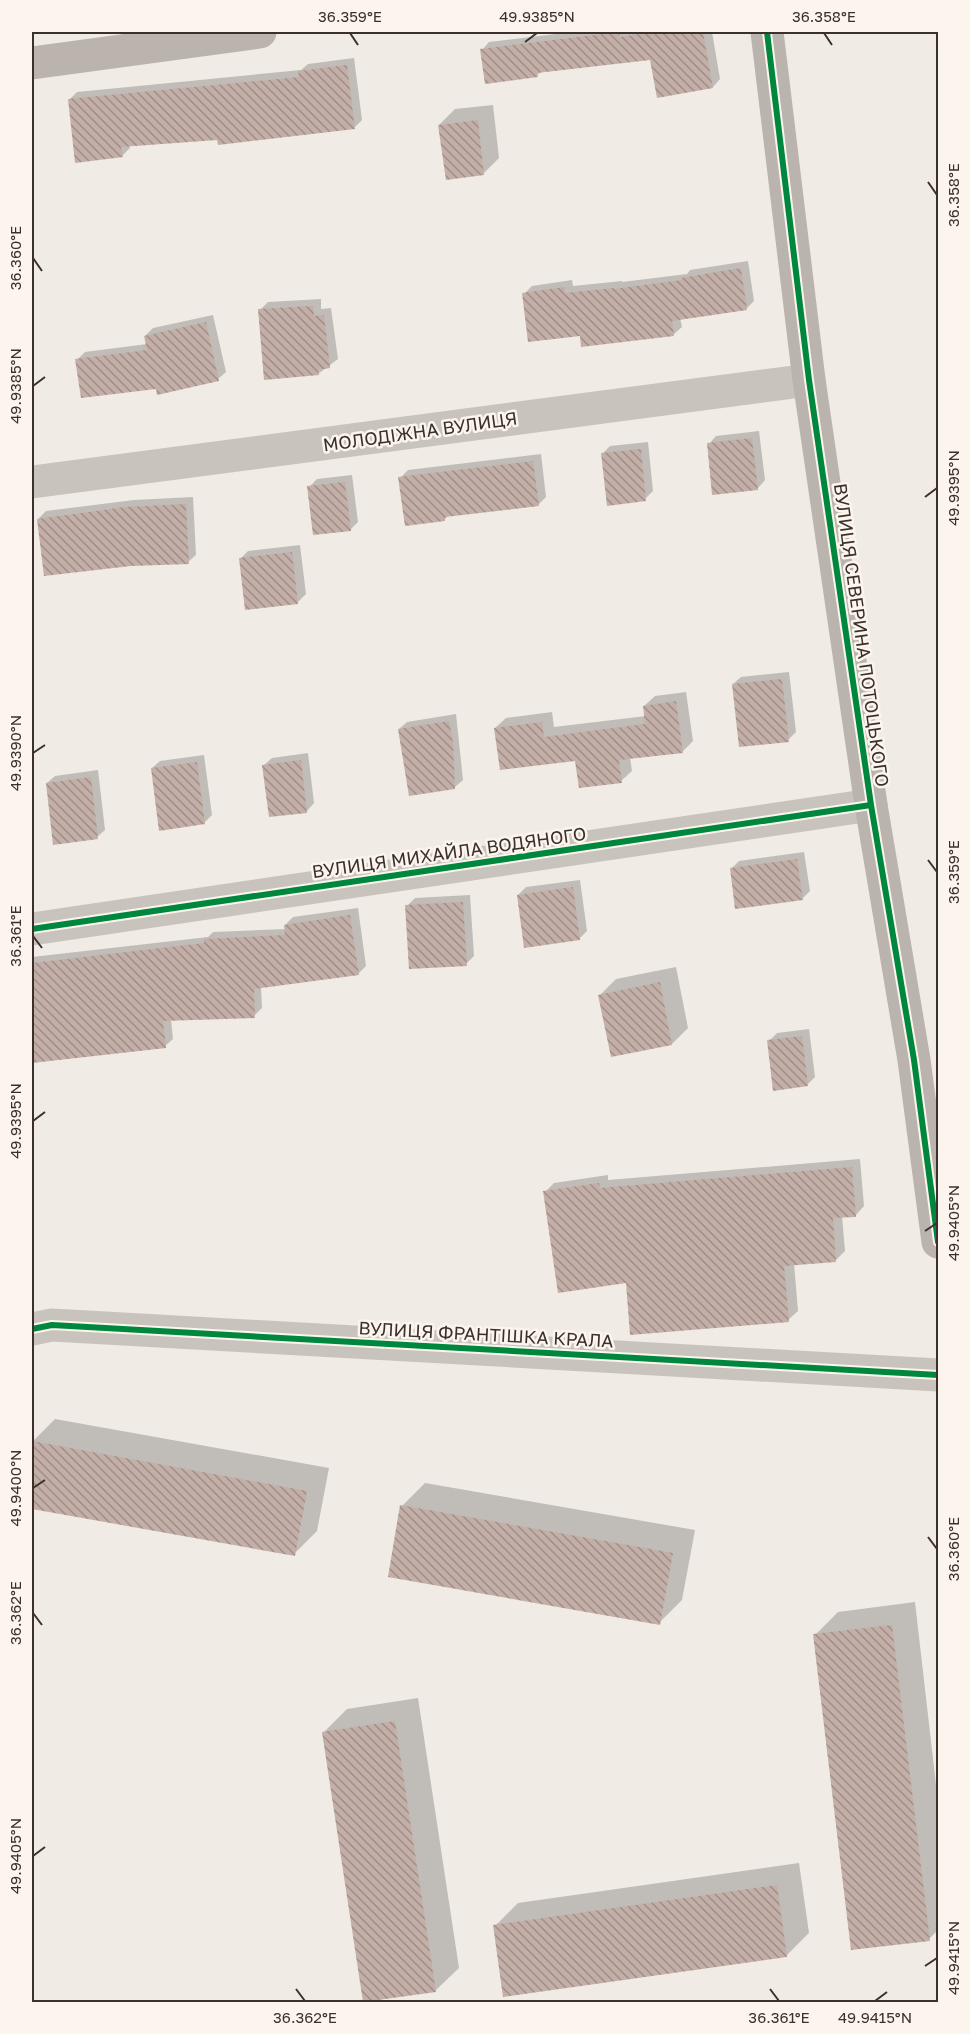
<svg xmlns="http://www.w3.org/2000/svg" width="970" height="2034" font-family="'Golos Text',sans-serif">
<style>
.shadow{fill:#0003}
.building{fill:url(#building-back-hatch)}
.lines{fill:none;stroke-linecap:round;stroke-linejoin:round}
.street{stroke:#c9c3be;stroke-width:33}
.secondary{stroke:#bab3ae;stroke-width:33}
.cycleway-casing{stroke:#fbf5ee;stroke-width:10}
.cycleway{stroke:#00873e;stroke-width:6}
.ticks{fill:none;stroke:#3b302b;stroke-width:2}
.labels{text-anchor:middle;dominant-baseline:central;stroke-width:5;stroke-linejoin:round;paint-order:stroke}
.street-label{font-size:18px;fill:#3b302b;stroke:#fbf5ee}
.neatline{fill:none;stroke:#3b302b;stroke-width:2}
.ticks-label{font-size:15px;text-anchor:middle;fill:#3b302b}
</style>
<defs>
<pattern id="building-back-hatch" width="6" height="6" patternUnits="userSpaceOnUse" patternTransform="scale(1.5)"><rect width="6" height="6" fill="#c3afa7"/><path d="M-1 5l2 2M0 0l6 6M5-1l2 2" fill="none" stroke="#a08f88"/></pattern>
</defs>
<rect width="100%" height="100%" fill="#f0ebe5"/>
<path class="shadow" d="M 573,32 L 712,32 L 720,79 L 713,87 L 651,58 L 541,72 L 537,75 L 482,50 L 489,42 Z
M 354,58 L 362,120 L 355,127 L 129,145 L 130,148 L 122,156 L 69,100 L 77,92 L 301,70 L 308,64 Z
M 493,105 L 499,158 L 483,174 L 439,125 L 455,109 Z
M 748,261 L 754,301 L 747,308 L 680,318 L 682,327 L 674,334 L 581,335 L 524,294 L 532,286 L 572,280 L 573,286 L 622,281 L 622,282 L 687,274 L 690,270 Z
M 321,299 L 321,309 L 331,308 L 338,359 L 318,374 L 260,310 L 268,302 Z
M 213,315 L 226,372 L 218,379 L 77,360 L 85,352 L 147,344 L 145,336 L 153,328 Z
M 759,431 L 765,480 L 758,488 L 709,444 L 716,436 Z
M 648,442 L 653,491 L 645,499 L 602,454 L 610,446 Z
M 541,454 L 546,497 L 538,505 L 448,516 L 445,519 L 400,478 L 408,470 Z
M 352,475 L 358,522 L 350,530 L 309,487 L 317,479 Z
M 193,497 L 196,555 L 188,562 L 38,519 L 46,511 L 134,500 Z
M 300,545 L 306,594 L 298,602 L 246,608 L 241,558 L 248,551 Z
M 789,672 L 796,732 L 788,740 L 733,684 L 741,677 Z
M 686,692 L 693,741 L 682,752 L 630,758 L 632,771 L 621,781 L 576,759 L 495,728 L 506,718 L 552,712 L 554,727 L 646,716 L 644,706 L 655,696 Z
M 456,714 L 463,780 L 455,787 L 399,729 L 407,722 Z
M 308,753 L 314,803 L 307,811 L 264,765 L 272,758 Z
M 204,755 L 212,815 L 204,823 L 152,768 L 160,761 Z
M 98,770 L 105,830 L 97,837 L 47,783 L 55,776 Z
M 804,852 L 810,891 L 802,899 L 731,869 L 739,861 Z
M 580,880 L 587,931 L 579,939 L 518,895 L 526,887 Z
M 470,895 L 474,956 L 466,964 L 407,906 L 415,898 Z
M 358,908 L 366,966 L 358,974 L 261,987 L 262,1008 L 254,1016 L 171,1020 L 173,1039 L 165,1046 L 32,1061 L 32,957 L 208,937 L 213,932 L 286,929 L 285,925 L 293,917 Z
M 676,967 L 688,1028 L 672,1044 L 612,1056 L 600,995 L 616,979 Z
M 809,1029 L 815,1077 L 807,1085 L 769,1041 L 777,1033 Z
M 860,1159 L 864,1206 L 855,1216 L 842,1216 L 845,1251 L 836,1260 L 794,1263 L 798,1311 L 788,1320 L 627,1282 L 545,1192 L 554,1183 L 608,1175 L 608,1180 Z
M 55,1419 L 329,1468 L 317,1531 L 294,1554 L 32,1507 L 32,1442 Z
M 425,1483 L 695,1530 L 682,1600 L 659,1623 L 402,1506 Z
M 915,1602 L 938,1802 L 938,1930 L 929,1939 L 815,1635 L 838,1612 Z
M 418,1698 L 459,1968 L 435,1991 L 365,2002 L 324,1732 L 347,1709 Z
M 799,1863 L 809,1933 L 786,1956 L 495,1926 L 518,1903 Z"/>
<path class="building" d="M 619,32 L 620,37 L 651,32 L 703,32 L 713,88 L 657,98 L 650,60 L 537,73 L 538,77 L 485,84 L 480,49 Z
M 347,65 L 355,129 L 218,145 L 217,140 L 121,147 L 123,157 L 75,163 L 68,99 L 299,77 L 298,71 Z
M 478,120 L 484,175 L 446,180 L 438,125 Z
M 741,268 L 747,310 L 672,321 L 674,336 L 581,347 L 580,336 L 528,342 L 522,293 L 565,287 L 565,293 L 614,288 L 614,289 L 682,280 L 681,278 Z
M 313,306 L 314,316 L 324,315 L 330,368 L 318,370 L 319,375 L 264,380 L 258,309 Z
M 206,322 L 219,381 L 157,395 L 156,389 L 81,398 L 75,359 L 147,350 L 144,336 Z
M 752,438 L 758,490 L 712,495 L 707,443 Z
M 641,449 L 646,501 L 607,506 L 601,453 Z
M 533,461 L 539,506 L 445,517 L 445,521 L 405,526 L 398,477 Z
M 345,482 L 351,531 L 313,535 L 307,486 Z
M 186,504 L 189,564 L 131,566 L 44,576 L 37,519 L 125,507 Z
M 292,552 L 298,604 L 245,610 L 239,558 Z
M 782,679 L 789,742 L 739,747 L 732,684 Z
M 676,701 L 683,753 L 619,760 L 622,783 L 579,788 L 575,761 L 500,770 L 494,728 L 542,722 L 544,737 L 645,724 L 643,706 Z
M 449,721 L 453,743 L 455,789 L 409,796 L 398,729 Z
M 301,760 L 307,813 L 269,817 L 262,765 Z
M 197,762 L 205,824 L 159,831 L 151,768 Z
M 91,777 L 98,839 L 53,845 L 46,783 Z
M 797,859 L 803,900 L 735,909 L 730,868 Z
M 573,887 L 580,940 L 524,948 L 517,895 Z
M 463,902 L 467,966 L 409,969 L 405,905 Z
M 350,915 L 359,975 L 254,989 L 255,1018 L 163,1021 L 166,1048 L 32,1063 L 32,963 L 204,943 L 204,939 L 285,935 L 284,925 Z
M 660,982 L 672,1045 L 611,1057 L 598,995 Z
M 802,1036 L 808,1086 L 773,1091 L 767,1040 Z
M 852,1167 L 856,1217 L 833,1218 L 836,1262 L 784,1266 L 789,1322 L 630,1335 L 626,1283 L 558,1293 L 543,1191 L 599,1183 L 600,1188 Z
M 32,1441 L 307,1491 L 295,1556 L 32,1509 Z
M 400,1505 L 673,1553 L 660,1625 L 388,1577 Z
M 892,1625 L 930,1941 L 851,1950 L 813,1634 Z
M 395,1721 L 436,1992 L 363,2002 L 322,1732 Z
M 777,1885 L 787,1957 L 503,1997 L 493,1925 Z"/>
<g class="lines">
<path class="street" d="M 32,482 L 809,380
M 32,929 L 871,805
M 32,1329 L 52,1325 L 938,1375"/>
<path class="secondary" d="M 767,32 L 809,380 L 871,805 L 914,1060 L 938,1242
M 32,63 L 260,32"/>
<g class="cycleway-casing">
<path id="cycleway" d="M 767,32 L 809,380 L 871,805 L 914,1060 L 938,1242
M 32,929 L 871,805
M 32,1329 L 52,1325 L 938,1375"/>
</g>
<use href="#cycleway" class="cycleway"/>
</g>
<path class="ticks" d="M 350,33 L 358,45M 824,33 L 832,45M 525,42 L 537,33M 928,182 L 937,195M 33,258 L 42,271M 33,386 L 45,377M 925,497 L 937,488M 33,753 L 45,745M 928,860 L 937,872M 33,936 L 42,948M 33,1121 L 45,1112M 925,1231 L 937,1223M 33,1488 L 45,1480M 928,1537 L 937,1549M 33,1613 L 42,1625M 33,1856 L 45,1847M 925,1966 L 937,1958M 296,1989 L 305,2001M 770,1989 L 779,2001M 875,2001 L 887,1992"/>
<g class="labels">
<g class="street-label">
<text transform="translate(420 431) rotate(-8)">МОЛОДІЖНА ВУЛИЦЯ</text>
<text transform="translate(862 635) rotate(82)">ВУЛИЦЯ СЕВЕРИНА ПОТОЦЬКОГО</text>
<text transform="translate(449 852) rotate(-8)">ВУЛИЦЯ МИХАЙЛА ВОДЯНОГО</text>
<text transform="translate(486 1334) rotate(3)">ВУЛИЦЯ ФРАНТІШКА КРАЛА</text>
</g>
</g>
<rect width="970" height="2034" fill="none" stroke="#fbf5ee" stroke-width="66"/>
<rect x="33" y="33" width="904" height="1968" class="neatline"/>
<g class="ticks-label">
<text x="350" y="22">36.359°E</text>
<text x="537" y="22">49.9385°N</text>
<text x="824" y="22">36.358°E</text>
<text transform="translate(954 195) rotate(-90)" y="5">36.358°E</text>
<text transform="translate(16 258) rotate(-90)" y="5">36.360°E</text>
<text transform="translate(16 386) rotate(-90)" y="5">49.9385°N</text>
<text transform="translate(954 488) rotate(-90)" y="5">49.9395°N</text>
<text transform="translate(16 753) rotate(-90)" y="5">49.9390°N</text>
<text transform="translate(954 872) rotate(-90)" y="5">36.359°E</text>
<text transform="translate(16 936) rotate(-90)" y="5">36.361°E</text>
<text transform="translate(16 1121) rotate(-90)" y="5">49.9395°N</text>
<text transform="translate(954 1223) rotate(-90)" y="5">49.9405°N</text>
<text transform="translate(16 1488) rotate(-90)" y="5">49.9400°N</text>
<text transform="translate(954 1549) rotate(-90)" y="5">36.360°E</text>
<text transform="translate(16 1613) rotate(-90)" y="5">36.362°E</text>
<text transform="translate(16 1856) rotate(-90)" y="5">49.9405°N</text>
<text transform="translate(954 1958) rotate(-90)" y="5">49.9415°N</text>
<text x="305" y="2023">36.362°E</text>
<text x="779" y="2023">36.361°E</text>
<text x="875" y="2023">49.9415°N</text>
</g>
</svg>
